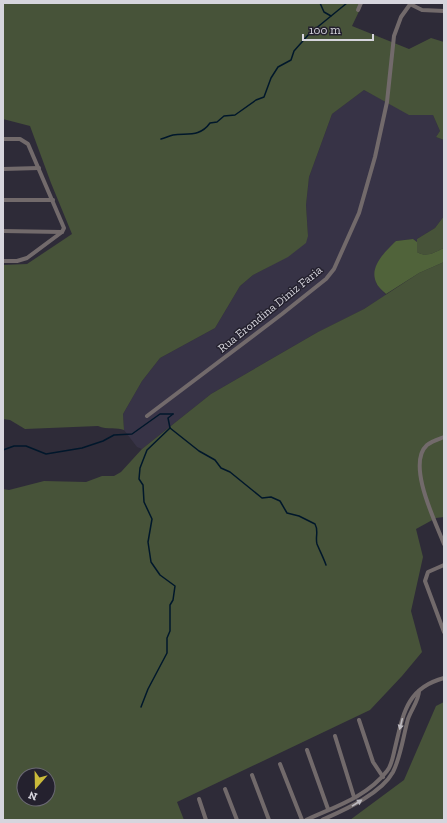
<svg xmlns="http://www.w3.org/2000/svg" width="447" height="823" font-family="'Zilla Slab',serif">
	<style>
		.built { fill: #373346 }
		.green { fill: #475339; fill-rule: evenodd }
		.forest { fill: #50633a }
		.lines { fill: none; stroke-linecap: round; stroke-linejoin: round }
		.stream { stroke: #00172b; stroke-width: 1.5 }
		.minor { stroke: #726a6b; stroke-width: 4 }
		.oneway { fill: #bdbac0 }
		.labels { text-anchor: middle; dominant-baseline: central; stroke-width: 3; stroke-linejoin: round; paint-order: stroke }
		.street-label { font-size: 12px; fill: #d6d5dd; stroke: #24212e }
	</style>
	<rect width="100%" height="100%" fill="#2e2b38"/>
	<polygon class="built" points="364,90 409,114 433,115 440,131 436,137 444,140 444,216 435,228 417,239 417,242 413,239 396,241 376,283 386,295 364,309 318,332 211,394 142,449 137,447 124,430 123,414 142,381 160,358 215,328 240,286 253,275 270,266 308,235 306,205 309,177 332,114"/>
	<g class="green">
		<path d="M3 3H363L352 26 409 49 431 38 444 42V140L436 137 440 131 433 115H409L364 90 332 114 309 177 306 205 308 236 306 243 288 257 253 275 240 286 215 328 160 358 142 381 123 414 124 430C118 427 107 430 98 426L25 429 10 420 3 419V265L27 264 72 234 51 183 30 126 3 119Z"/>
		<path d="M444 216V248C435 252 427 258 417 252V239L435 228Z"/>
		<path d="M444 262V517L436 518 416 529 423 557 411 611 422 652 402 676 370 710 177 802 184 820H3V489L9 490 44 481 86 482 102 476H114L121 472 142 449 211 394 318 332 364 309 419 273ZM24 775H48V799H24Z"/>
		<polygon points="444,702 444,820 350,820 404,780 436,706"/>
	</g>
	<path class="forest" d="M413 239 417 242V252C427 258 435 252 444 248V262L419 273 386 294C383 291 377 286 376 282 369 266 386 251 396 241Z"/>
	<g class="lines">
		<g class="stream">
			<polyline points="320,3 324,12 331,16"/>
			<path d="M161 139C165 138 169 136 173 135 188 133 200 137 210 123L217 122 224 116 235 115 256 100 264 97 271 78 278 67 291 60 294 51 309 34 347 3"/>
			<path d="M173 414 168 418 170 428 199 451 215 460 221 468 230 472 262 498 271 497 280 501 287 513 299 516 315 524C319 531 315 537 317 544 319 549 324 559 326 565"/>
			<polyline points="3,450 14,446 26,446 46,454 82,448 103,441 114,435 132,434 160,414 173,414"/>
			<polyline points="141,707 148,689 167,653 167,638 170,631 170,605 173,600 175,586 160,575 151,562 148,542 152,519 144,502 143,485 139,479 140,468 147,450 170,428"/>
		</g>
		<g class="minor">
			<polyline points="410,4 422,10 444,11"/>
			<polyline points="358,10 361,3"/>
			<polyline points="3,139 20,139 28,144 64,228 62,232 27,258 17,261 3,261"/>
			<polyline points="3,169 39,168"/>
			<polyline points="3,200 53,200"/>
			<polyline points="3,231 62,232"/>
			<polyline points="147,416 282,314 326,279 334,269 359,213 375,157 387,102 394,36 401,17 411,3"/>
			<path d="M444 437C439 439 432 441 427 445 406 464 436 523 444 544"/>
			<polyline points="444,565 428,572 425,581 444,632"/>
			<polyline points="359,720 373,762 383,777"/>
			<polyline points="335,736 354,797"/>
			<polyline points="307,750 328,809"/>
			<polyline points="280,764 302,820"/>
			<polyline points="252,775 269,820"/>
			<polyline points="225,789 237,820"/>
			<polyline points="199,799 206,820"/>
			<path d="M306 820C334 807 367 797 387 771 392 765 393 756 395 748 403 715 406 688 444 678"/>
			<path d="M322 820C344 810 381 794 393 772 401 756 403 737 408 719 411 710 419 700 419 691"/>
		</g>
	</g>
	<defs><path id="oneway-solid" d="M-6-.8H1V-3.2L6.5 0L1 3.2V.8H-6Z"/></defs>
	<g class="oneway">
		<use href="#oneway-solid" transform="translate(401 724) rotate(104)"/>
		<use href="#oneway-solid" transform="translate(357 803) rotate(-32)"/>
	</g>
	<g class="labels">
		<g class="street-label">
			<text transform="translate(270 309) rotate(-39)">Rua Erondina Diniz Faria</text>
		</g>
	</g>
	<rect width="447" height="823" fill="none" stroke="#d6d5dd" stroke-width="8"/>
	<g transform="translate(36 787) rotate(200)"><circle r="19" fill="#24212e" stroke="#6b6974"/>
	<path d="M0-3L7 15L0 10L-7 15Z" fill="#caba3a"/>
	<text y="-6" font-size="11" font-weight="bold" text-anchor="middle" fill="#d6d5dd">N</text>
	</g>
	<path d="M303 34v6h70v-6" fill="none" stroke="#d6d5dd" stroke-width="2"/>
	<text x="309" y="34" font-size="12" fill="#d6d5dd" stroke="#24212e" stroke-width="3" paint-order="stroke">100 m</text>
</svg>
